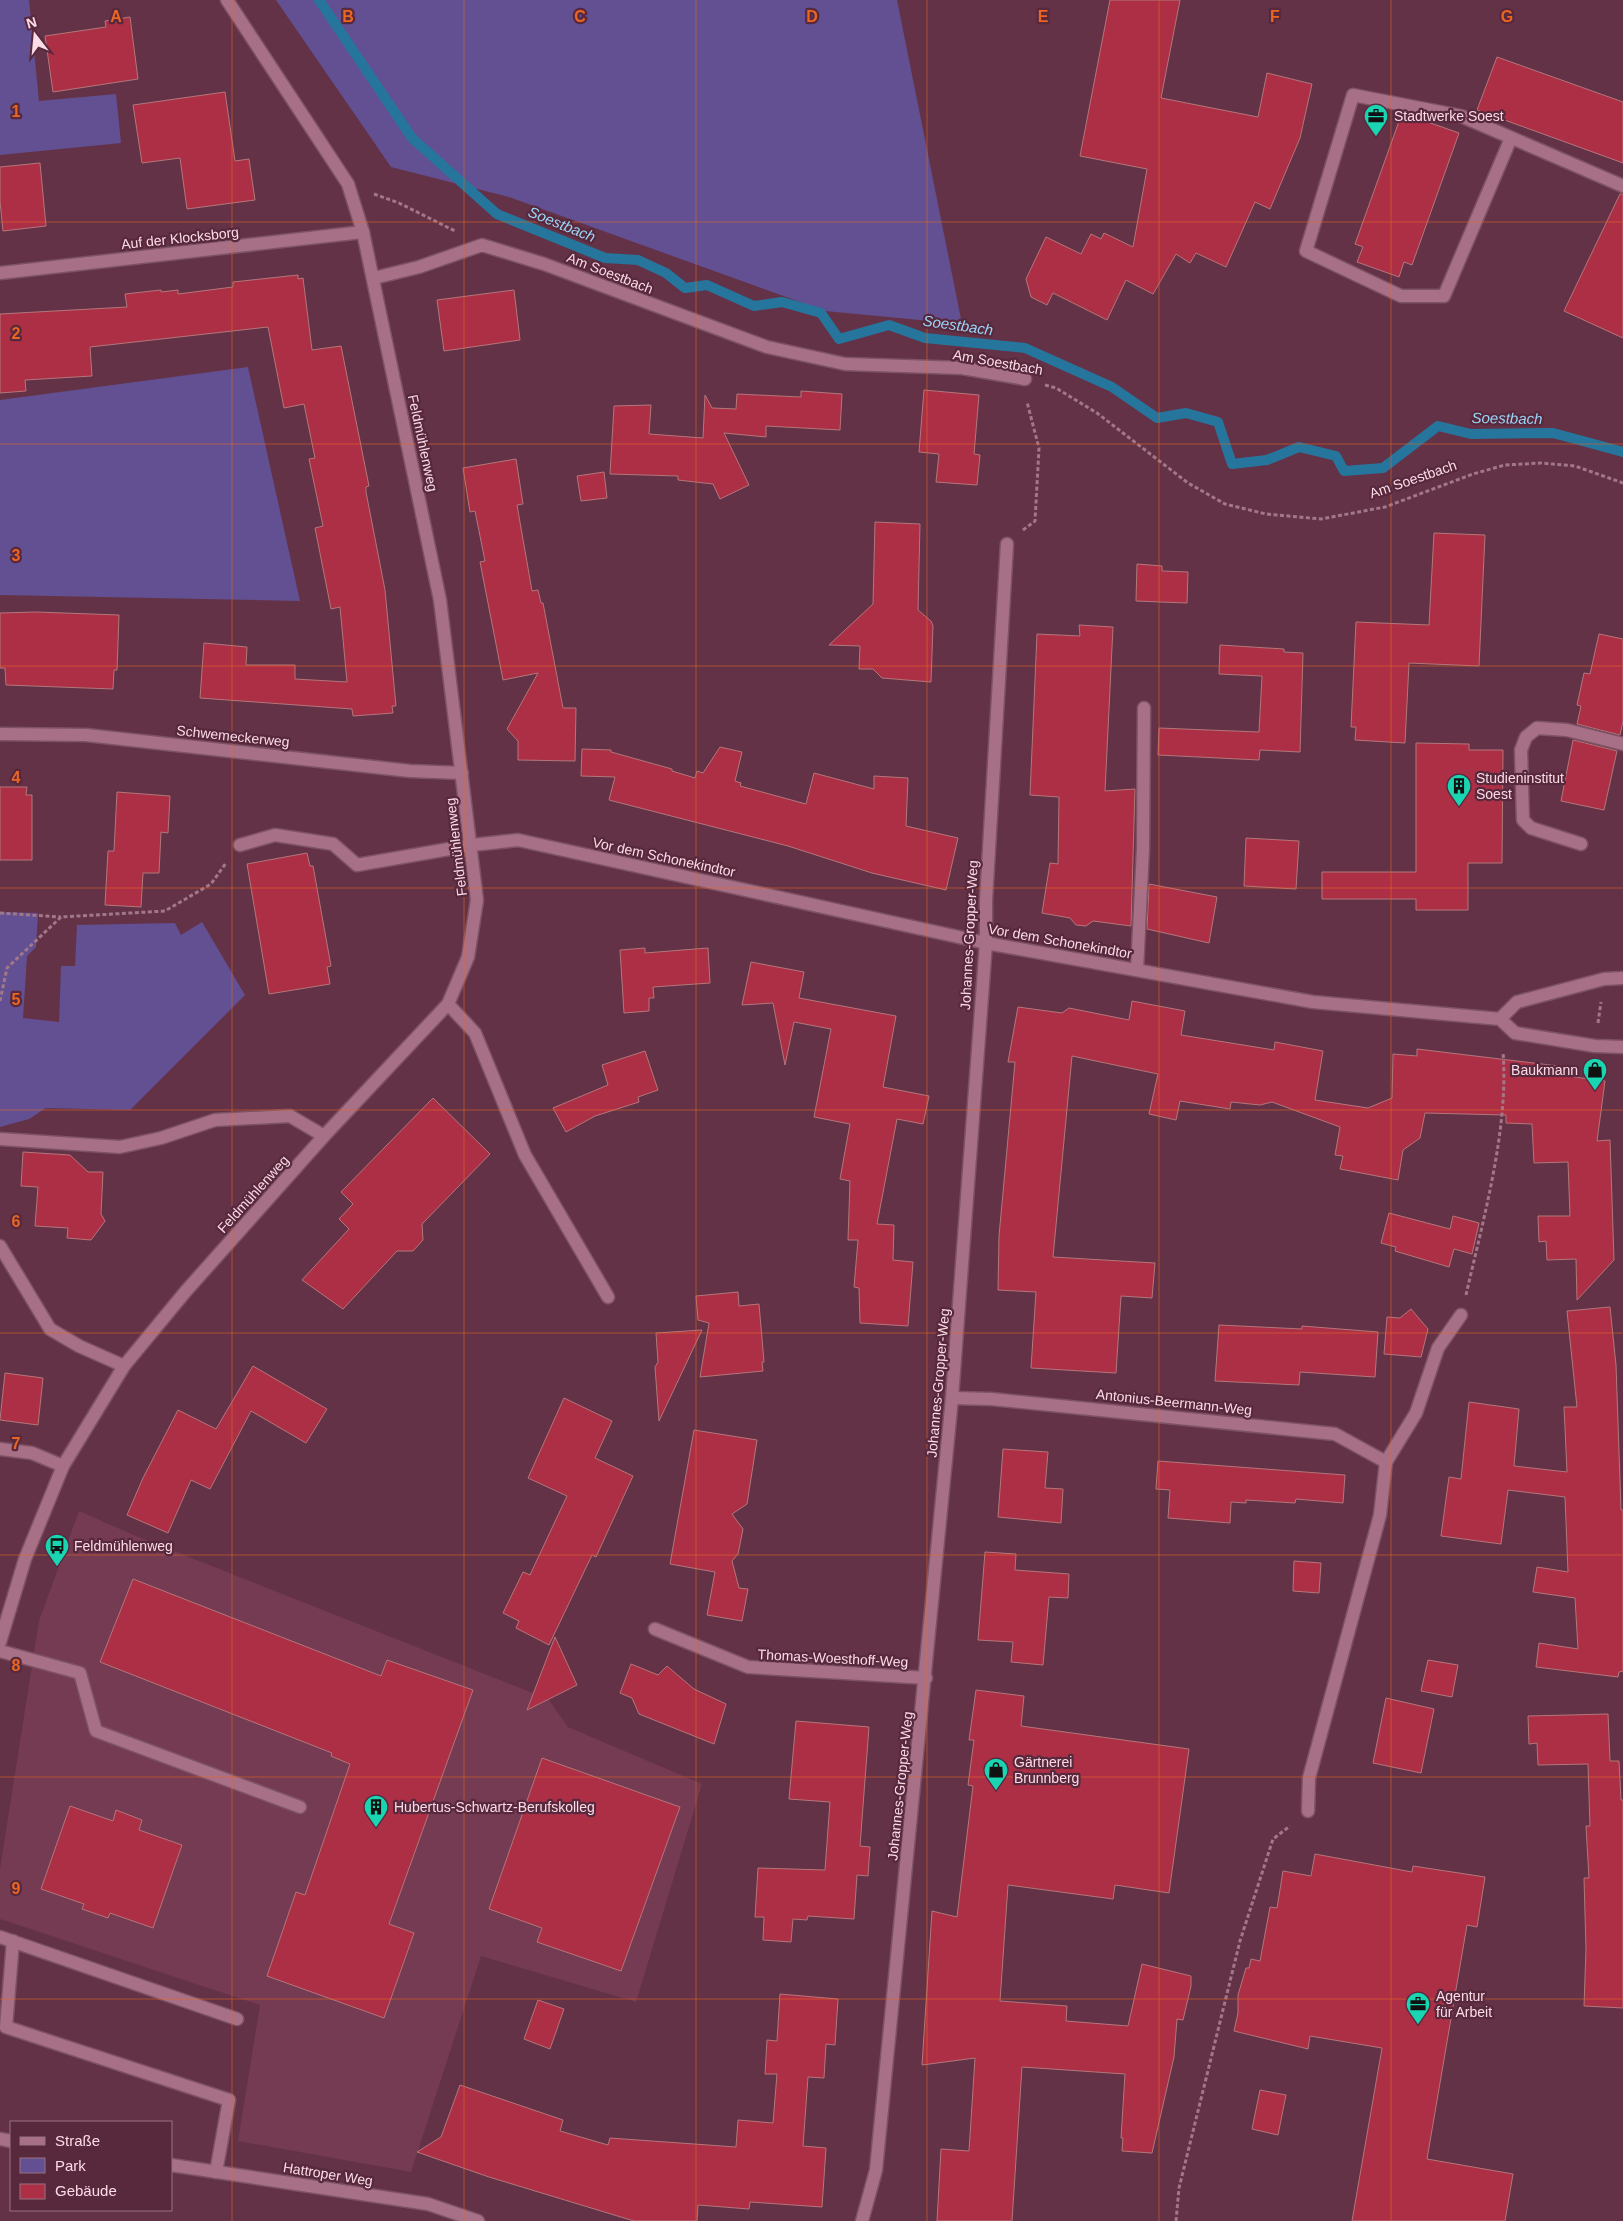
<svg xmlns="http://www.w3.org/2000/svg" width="1623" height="2221" font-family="Helvetica,sans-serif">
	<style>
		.built { fill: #743b53 }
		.green { fill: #625092 }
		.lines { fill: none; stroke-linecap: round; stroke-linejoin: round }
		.stream { stroke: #26759c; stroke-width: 10 }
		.building { fill: #ad2f46; stroke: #b3767b }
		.service-casing { stroke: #7d5264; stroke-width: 15 }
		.minor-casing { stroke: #7d5264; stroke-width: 15 }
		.tertiary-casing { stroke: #7d5264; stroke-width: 15 }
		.path { stroke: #a27788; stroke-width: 3; stroke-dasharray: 4 2.5; stroke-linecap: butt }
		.service { stroke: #a87086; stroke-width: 12 }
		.minor { stroke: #a87086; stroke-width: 12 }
		.tertiary { stroke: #a87086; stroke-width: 12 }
		.grid { fill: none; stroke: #ea6622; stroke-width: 1; stroke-opacity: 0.55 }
		.labels { text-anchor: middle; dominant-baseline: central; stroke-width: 4.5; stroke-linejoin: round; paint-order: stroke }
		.poi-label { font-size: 14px; fill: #fbdbe6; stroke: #58283c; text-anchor: start }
		.street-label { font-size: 14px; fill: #fbdbe6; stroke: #58283c }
		.water-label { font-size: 15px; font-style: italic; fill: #9ad4f6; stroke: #58283c }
		.grid-label { font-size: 16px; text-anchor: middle; font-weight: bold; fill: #ea6622; stroke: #58283c; stroke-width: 4.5; stroke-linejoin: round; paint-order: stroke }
	</style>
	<rect width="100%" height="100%" fill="#643247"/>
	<polygon class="built" points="79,1511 136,1536 548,1699 568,1727 702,1784 636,2002 481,1956 411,2172 238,2141 260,2005 0,1919 0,1869 39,1621"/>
	<g class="green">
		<polygon points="0,0 29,0 39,101 116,94 121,143 0,155"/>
		<polygon points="276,0 897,0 962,324 825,311 509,197 391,167"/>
		<polygon points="248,367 300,601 0,595 0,400"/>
		<polygon points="0,912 38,913 36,947 27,956 23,1018 59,1022 61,966 75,966 77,925 175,923 181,935 202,922 245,995 130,1110 46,1108 29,1119 0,1127"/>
	</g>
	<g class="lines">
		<polyline class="stream" points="319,0 412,138 497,214 605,258 638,260 666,273 685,288 707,285 754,306 782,302 821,313 839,339 889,325 925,338 1025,348 1112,387 1157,418 1186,413 1218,422 1232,464 1267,460 1299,447 1336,456 1344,471 1383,468 1438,426 1471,434 1553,433 1623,452"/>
	</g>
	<g class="building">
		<polygon points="1110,0 1180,0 1161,98 1258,117 1267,73 1312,84 1300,138 1270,209 1255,202 1226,267 1196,253 1190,263 1176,254 1153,294 1126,280 1107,320 1053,293 1047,305 1031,297 1026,279 1046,237 1081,254 1091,234 1101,239 1104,233 1133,247 1147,169 1080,156"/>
		<polygon points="130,17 138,79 53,92 45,36 106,27 105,21"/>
		<polygon points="1497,57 1623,102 1623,163 1477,110"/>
		<polygon points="225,92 235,161 249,159 255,200 187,209 180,158 142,163 133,105"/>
		<polygon points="1402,113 1459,133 1412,265 1404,262 1399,277 1357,262 1363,247 1355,244"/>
		<polygon points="40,163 46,226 3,231 0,201 0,167"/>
		<polygon points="1620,194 1623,194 1623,338 1564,311"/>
		<polygon points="298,275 298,279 303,278 312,350 341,346 369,486 366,487 366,492 385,590 396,706 392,706 393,713 353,716 352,709 200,698 204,643 247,647 246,665 295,665 295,679 347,682 340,607 331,609 315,528 323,526 309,459 315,458 304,404 284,408 268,327 90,347 92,376 25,380 26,391 0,393 0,314 127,307 125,294 161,290 161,292 178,290 178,294 233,287 233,282"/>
		<polygon points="514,290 520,340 444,351 437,300"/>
		<polygon points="924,390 979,395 974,454 980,455 977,485 936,482 939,454 919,452"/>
		<polygon points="801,391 842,394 840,430 766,426 766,437 724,433 749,485 720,499 713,484 678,480 678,476 610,474 614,406 651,405 649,434 703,438 705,395 712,408 736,409 737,394 801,397"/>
		<polygon points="516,459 523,504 517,505 532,591 538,590 541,603 543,603 563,708 576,708 575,761 518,760 518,741 507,729 538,673 503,680 480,562 485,561 475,511 470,512 463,468"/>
		<polygon points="604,472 607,498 581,501 577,476"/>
		<polygon points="875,522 920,524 918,610 931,621 933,626 931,682 882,678 873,669 859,669 860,646 829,645 873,604"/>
		<polygon points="1434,533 1485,535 1479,666 1409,663 1405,743 1355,740 1356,727 1351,727 1356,622 1429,625"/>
		<polygon points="1137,564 1162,566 1162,571 1188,572 1187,603 1136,601"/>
		<polygon points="36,612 119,615 117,670 114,670 113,689 6,685 5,668 0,668 0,613"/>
		<polygon points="1079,625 1113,627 1105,791 1135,789 1131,926 1093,921 1086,926 1076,925 1070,918 1042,913 1050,863 1058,864 1059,797 1030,795 1037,634 1080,636"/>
		<polygon points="1599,634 1623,639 1623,721 1620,735 1577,724 1581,706 1577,705 1584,673 1590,674"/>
		<polygon points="1220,645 1284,649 1284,652 1303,653 1300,752 1260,750 1259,760 1158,755 1159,728 1259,732 1262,676 1219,674"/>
		<polygon points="1573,740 1617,751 1604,810 1561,801"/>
		<polygon points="1416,743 1469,744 1469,750 1503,750 1502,863 1468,863 1468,910 1416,910 1416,899 1322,899 1322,872 1416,872"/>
		<polygon points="720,747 742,752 735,781 741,783 740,786 806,804 814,773 874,789 874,776 908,778 906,826 958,838 946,890 872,873 788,846 609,800 615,777 581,776 582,749 611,750 611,752 672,769 672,771 695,778 697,771 703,773"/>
		<polygon points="0,787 27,787 26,795 32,795 32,860 0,860"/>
		<polygon points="117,792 170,796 168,833 161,832 159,873 143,873 141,907 105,905 108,851 114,851"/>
		<polygon points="1246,838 1299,841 1296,889 1244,886"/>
		<polygon points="307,853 310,866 313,866 331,966 327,967 330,984 269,994 247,864"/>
		<polygon points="1149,884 1217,897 1209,943 1147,929"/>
		<polygon points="645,948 645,953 708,948 710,983 653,987 654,998 649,998 649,1011 624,1013 620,950"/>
		<polygon points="751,962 804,972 799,998 896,1016 883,1087 929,1096 923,1124 897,1119 877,1224 894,1225 893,1260 913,1262 908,1326 860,1323 859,1288 854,1287 858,1240 848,1240 850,1181 840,1179 850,1124 814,1117 831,1029 794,1022 785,1065 773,1003 742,1005"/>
		<polygon points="1132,1001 1185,1011 1181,1035 1274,1050 1275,1042 1323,1051 1315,1100 1368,1108 1392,1098 1393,1054 1417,1056 1417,1049 1575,1068 1574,1077 1605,1081 1597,1141 1610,1140 1614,1260 1577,1300 1576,1259 1547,1260 1546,1241 1539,1242 1538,1216 1570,1216 1568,1162 1534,1163 1532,1124 1506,1123 1506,1115 1425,1113 1420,1138 1403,1150 1398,1180 1340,1169 1343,1156 1335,1155 1340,1127 1272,1102 1260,1105 1231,1102 1230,1109 1180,1101 1176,1120 1149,1114 1158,1074 1072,1056 1053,1257 1155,1263 1152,1298 1121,1296 1116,1373 1031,1368 1036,1292 998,1290 999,1236 1015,1062 1008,1062 1018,1007 1062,1013 1069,1008 1129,1020"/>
		<polygon points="645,1051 658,1090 638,1097 639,1102 595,1116 566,1132 553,1108 608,1085 602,1065"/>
		<polygon points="433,1098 490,1154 422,1224 423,1240 413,1251 397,1251 343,1309 302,1280 349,1229 339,1219 353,1204 341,1192"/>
		<polygon points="23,1152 70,1155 88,1172 103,1172 101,1214 105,1221 91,1240 67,1238 68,1228 35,1226 38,1187 21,1186"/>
		<polygon points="1389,1213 1450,1229 1453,1216 1479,1223 1472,1254 1454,1249 1449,1267 1395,1251 1396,1247 1381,1243"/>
		<polygon points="738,1292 739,1306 759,1304 764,1362 762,1362 763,1371 700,1377 709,1323 698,1320 696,1296"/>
		<polygon points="1610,1307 1616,1365 1621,1510 1623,1510 1623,1671 1619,1672 1618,1677 1536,1667 1539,1643 1578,1649 1575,1598 1533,1592 1537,1567 1568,1572 1565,1497 1508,1490 1501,1544 1441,1536 1449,1477 1461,1479 1469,1402 1519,1409 1514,1466 1567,1472 1564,1407 1577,1407 1567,1311"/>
		<polygon points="1411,1309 1428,1329 1421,1357 1384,1354 1387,1317 1400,1318"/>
		<polygon points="1219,1325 1302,1329 1302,1326 1378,1332 1375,1377 1300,1372 1299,1385 1215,1381"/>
		<polygon points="702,1330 659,1421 655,1367 658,1362 656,1333"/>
		<polygon points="253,1366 327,1409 306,1443 251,1411 210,1489 191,1480 168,1533 127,1515 143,1478 178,1410 216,1429"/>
		<polygon points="5,1373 43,1378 38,1425 0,1420"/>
		<polygon points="564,1398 612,1421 595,1458 633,1476 596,1557 592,1555 549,1645 516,1628 519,1621 503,1613 523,1572 530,1575 567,1496 528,1478"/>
		<polygon points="694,1430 757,1440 747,1504 732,1514 743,1529 738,1554 732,1561 739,1588 748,1589 742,1621 707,1615 715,1572 670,1564"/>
		<polygon points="1003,1449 1048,1452 1045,1488 1063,1489 1061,1523 998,1517"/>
		<polygon points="1158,1461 1345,1475 1343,1503 1296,1499 1295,1503 1246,1500 1246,1503 1231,1502 1230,1523 1168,1518 1170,1490 1156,1489"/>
		<polygon points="985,1552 1016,1554 1015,1570 1069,1574 1068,1598 1049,1597 1043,1665 1011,1662 1013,1642 978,1640"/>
		<polygon points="1294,1561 1321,1563 1319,1593 1293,1591"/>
		<polygon points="133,1579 381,1676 387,1660 473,1690 389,1924 414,1933 384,2018 267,1976 296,1892 305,1895 350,1764 331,1756 332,1753 100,1662"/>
		<polygon points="555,1637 577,1685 527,1710"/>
		<polygon points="1428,1660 1458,1665 1452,1697 1421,1691"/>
		<polygon points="631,1664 658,1675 667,1666 694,1689 726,1704 714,1744 639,1714 632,1698 620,1693"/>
		<polygon points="976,1690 1024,1696 1021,1726 1189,1749 1169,1893 1115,1885 1113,1899 1008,1885 1000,2001 1067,2006 1066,2021 1128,2026 1142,1964 1191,1976 1191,1986 1183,2020 1177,2019 1174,2057 1152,2153 1122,2151 1123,2138 1121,2138 1125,2074 1022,2067 1012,2221 937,2221 941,2149 969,2151 975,2058 922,2065 932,1911 957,1917 973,1786 968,1785 974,1740 969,1740"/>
		<polygon points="1386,1698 1434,1709 1421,1773 1373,1763"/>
		<polygon points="1608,1714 1610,1761 1619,1761 1621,1800 1623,1800 1623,2008 1584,2006 1586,1949 1584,1878 1589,1878 1586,1826 1590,1826 1588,1764 1538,1765 1537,1743 1529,1744 1528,1716"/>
		<polygon points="796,1721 869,1727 860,1846 870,1847 868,1876 857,1875 854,1919 808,1916 807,1920 793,1919 791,1942 763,1940 764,1917 755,1917 758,1868 825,1870 830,1802 789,1799"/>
		<polygon points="542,1758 680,1807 621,1971 537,1942 542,1928 489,1909"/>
		<polygon points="70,1806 113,1821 116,1810 142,1820 139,1830 182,1845 153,1928 110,1913 108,1918 82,1909 84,1904 41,1889"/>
		<polygon points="1315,1854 1412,1872 1413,1866 1485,1877 1477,1927 1467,1925 1427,2159 1513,2174 1505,2221 1352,2221 1382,2048 1310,2036 1308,2049 1234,2031 1238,2013 1238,1995 1246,1968 1249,1968 1251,1959 1260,1961 1270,1907 1277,1908 1283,1871 1311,1876"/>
		<polygon points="780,1994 838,1999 835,2045 826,2044 824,2078 808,2077 803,2146 826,2148 822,2207 750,2202 749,2209 698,2205 697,2221 634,2221 489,2177 417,2152 441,2137 460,2085 563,2120 560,2131 608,2145 610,2138 736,2147 738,2120 773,2123 777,2074 765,2074 767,2040 777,2041"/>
		<polygon points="538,2000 564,2009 550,2049 524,2039"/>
		<polygon points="1260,2090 1286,2095 1278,2135 1252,2129"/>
	</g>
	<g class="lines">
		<defs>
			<g id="service">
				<polyline points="1511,138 1444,296 1401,296 1306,251 1353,95 1461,116 1623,186"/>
				<polyline points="374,278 419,267 482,245 544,264 767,347 845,364 962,368 1025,379"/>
				<polyline points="1581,844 1531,828 1523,820 1521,750 1526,737 1537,728 1567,730 1623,744"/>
				<polyline points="240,845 275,835 333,844 357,865 472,845"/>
				<polyline points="1137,970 1143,848 1144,708"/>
				<polyline points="448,1004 475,1033 525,1155 608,1297"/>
				<polyline points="0,1139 120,1147 161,1138 215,1120 290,1116 324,1136"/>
				<polyline points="0,1246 50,1329 79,1346 124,1366"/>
				<polyline points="0,1651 80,1673 96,1731 300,1807"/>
				<polyline points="0,1937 237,2019"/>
				<polyline points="13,1941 6,2027 229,2100 216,2172"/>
			</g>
			<g id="minor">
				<polyline points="0,273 363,232"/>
				<polyline points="0,734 86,735 410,771 462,773"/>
				<polyline points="472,845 518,840 986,943 1313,1002 1500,1019 1515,1033 1595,1046 1623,1047"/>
				<polyline points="1500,1019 1517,1002 1604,979 1623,978"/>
				<polyline points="952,1398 991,1399 1335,1434 1386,1462 1380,1515 1309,1778 1308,1811"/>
				<polyline points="0,1449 32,1453 63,1466"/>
				<polyline points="1386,1462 1416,1413 1438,1348 1461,1315"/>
				<polyline points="655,1629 748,1667 926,1678"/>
				<polyline points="0,1642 25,1559 63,1466 124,1366 186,1291 324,1136 448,1004 468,957 477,900 440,600 363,232 348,184 227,0"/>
				<polyline points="862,2221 876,2170 952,1398 986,943 986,900 1007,544"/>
			</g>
			<g id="tertiary">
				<polyline points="0,2139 11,2141"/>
				<polyline points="171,2165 428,2204 478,2221"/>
			</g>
		</defs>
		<use href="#service" class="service-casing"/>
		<use href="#minor" class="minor-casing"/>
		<use href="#tertiary" class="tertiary-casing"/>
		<g class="path">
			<polyline points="374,194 399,203 455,231"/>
			<polyline points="1045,385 1056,388 1097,413 1188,483 1225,504 1266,514 1321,519 1385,507 1473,474 1505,465 1541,463 1575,466 1623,483"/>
			<polyline points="1023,530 1035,521 1039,448 1027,402"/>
			<polyline points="0,913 61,917"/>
			<polyline points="0,1001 7,968 61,917 165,911 211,884 226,863"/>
			<polyline points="1598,1023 1601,1002"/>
			<path d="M1466 1295C1483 1220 1509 1129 1503 1052"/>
			<polyline points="1176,2221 1179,2188 1240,1941 1273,1839 1290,1826"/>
		</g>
		<use href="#service" class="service"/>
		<use href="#minor" class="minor"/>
		<use href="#tertiary" class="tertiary"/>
	</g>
	<path class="grid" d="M232 0V2221M464 0V2221M696 0V2221M927 0V2221M1159 0V2221M1391 0V2221M0 222H1623M0 444H1623M0 666H1623M0 888H1623M0 1110H1623M0 1333H1623M0 1555H1623M0 1777H1623M0 1999H1623"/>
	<defs>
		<symbol id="office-pin" viewBox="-11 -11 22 30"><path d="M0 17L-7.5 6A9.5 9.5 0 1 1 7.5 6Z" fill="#19d5b2" stroke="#58283c"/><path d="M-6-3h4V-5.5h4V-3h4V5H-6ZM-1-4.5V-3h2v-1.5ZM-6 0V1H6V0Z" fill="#111"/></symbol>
		<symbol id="building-pin" viewBox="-11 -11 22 30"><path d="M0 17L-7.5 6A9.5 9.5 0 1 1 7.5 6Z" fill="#19d5b2" stroke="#58283c"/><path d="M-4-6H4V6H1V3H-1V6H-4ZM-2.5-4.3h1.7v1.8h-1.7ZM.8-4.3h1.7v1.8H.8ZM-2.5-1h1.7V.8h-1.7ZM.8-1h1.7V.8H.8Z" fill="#111"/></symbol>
		<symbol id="shop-pin" viewBox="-11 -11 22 30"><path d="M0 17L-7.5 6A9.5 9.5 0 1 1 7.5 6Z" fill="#19d5b2" stroke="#58283c"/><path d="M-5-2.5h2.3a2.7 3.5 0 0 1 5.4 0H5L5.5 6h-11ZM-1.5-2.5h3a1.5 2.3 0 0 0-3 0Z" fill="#111"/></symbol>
		<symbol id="bus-pin" viewBox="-11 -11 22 30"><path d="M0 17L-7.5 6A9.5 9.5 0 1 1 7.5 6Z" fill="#19d5b2" stroke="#58283c"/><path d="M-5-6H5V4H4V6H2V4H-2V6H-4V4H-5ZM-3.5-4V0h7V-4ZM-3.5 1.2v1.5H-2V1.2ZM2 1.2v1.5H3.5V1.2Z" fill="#111"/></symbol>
	</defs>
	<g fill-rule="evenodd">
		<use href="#office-pin" x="1362" y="102" width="28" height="38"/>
		<use href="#building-pin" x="1445" y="772" width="28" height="38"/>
		<use href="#shop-pin" x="1581" y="1056" width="28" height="38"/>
		<use href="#bus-pin" x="43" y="1532" width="28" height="38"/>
		<use href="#shop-pin" x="982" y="1756" width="28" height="38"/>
		<use href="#building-pin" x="362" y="1793" width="28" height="38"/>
		<use href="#office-pin" x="1404" y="1990" width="28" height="38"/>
	</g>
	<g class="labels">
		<g class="poi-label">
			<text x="1394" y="116">Stadtwerke Soest</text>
			<text x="1476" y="778">Studieninstitut<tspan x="1476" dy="16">Soest</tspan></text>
			<text x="1578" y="1070" text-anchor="end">Baukmann</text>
			<text x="74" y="1546">Feldmühlenweg</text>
			<text x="1014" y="1762">Gärtnerei<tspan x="1014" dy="16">Brunnberg</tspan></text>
			<text x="394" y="1807">Hubertus-Schwartz-Berufskolleg</text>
			<text x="1436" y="1996">Agentur<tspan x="1436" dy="16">für Arbeit</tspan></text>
		</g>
		<g class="street-label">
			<text transform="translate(180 238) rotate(-6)">Auf der Klocksborg</text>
			<text transform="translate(610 273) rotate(21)">Am Soestbach</text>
			<text transform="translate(998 362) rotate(10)">Am Soestbach</text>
			<text transform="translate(423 443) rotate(78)">Feldmühlenweg</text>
			<text transform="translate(1413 479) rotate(-19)">Am Soestbach</text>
			<text transform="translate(233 736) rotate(6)">Schwemeckerweg</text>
			<text transform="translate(456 847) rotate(-97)">Feldmühlenweg</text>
			<text transform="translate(664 857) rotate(12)">Vor dem Schonekindtor</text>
			<text transform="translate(969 935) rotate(-87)">Johannes-Gropper-Weg</text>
			<text transform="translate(1060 941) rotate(10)">Vor dem Schonekindtor</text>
			<text transform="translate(253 1194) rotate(-48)">Feldmühlenweg</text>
			<text transform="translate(938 1383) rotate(-85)">Johannes-Gropper-Weg</text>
			<text transform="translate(1174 1402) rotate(6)">Antonius-Beermann-Weg</text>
			<text transform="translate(833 1658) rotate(3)">Thomas-Woesthoff-Weg</text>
			<text transform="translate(900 1786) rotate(-84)">Johannes-Gropper-Weg</text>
			<text transform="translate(328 2174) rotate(9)">Hattroper Weg</text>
		</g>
		<g class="water-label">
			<text transform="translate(562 224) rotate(22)">Soestbach</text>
			<text transform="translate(958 325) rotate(8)">Soestbach</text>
			<text transform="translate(1507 418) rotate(1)">Soestbach</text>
		</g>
	</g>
	<g class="grid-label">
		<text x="116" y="22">A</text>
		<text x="348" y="22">B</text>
		<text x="580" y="22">C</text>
		<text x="812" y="22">D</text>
		<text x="1043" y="22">E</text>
		<text x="1275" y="22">F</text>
		<text x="1507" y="22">G</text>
		<text x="16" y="117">1</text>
		<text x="16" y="339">2</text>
		<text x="16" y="561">3</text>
		<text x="16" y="783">4</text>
		<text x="16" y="1005">5</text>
		<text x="16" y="1227">6</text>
		<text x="16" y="1449">7</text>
		<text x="16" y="1671">8</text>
		<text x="16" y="1894">9</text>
	</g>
	<rect x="10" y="2121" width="162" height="90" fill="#58283c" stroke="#997080"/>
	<rect x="20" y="2137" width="25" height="8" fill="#a87086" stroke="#997080"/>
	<text x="55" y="2146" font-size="15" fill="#fbdbe6">Straße</text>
	<rect x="20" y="2158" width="25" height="15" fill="#625092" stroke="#997080"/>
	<text x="55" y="2171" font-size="15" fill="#fbdbe6">Park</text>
	<rect x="20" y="2184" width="25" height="15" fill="#ad2f46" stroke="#997080"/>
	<text x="55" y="2196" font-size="15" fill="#fbdbe6">Gebäude</text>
	<g transform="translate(35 35) rotate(344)" stroke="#58283c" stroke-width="4" paint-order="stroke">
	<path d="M0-4L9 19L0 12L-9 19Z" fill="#fbdbe6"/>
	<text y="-8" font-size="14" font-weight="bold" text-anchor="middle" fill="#fbdbe6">N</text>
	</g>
</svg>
